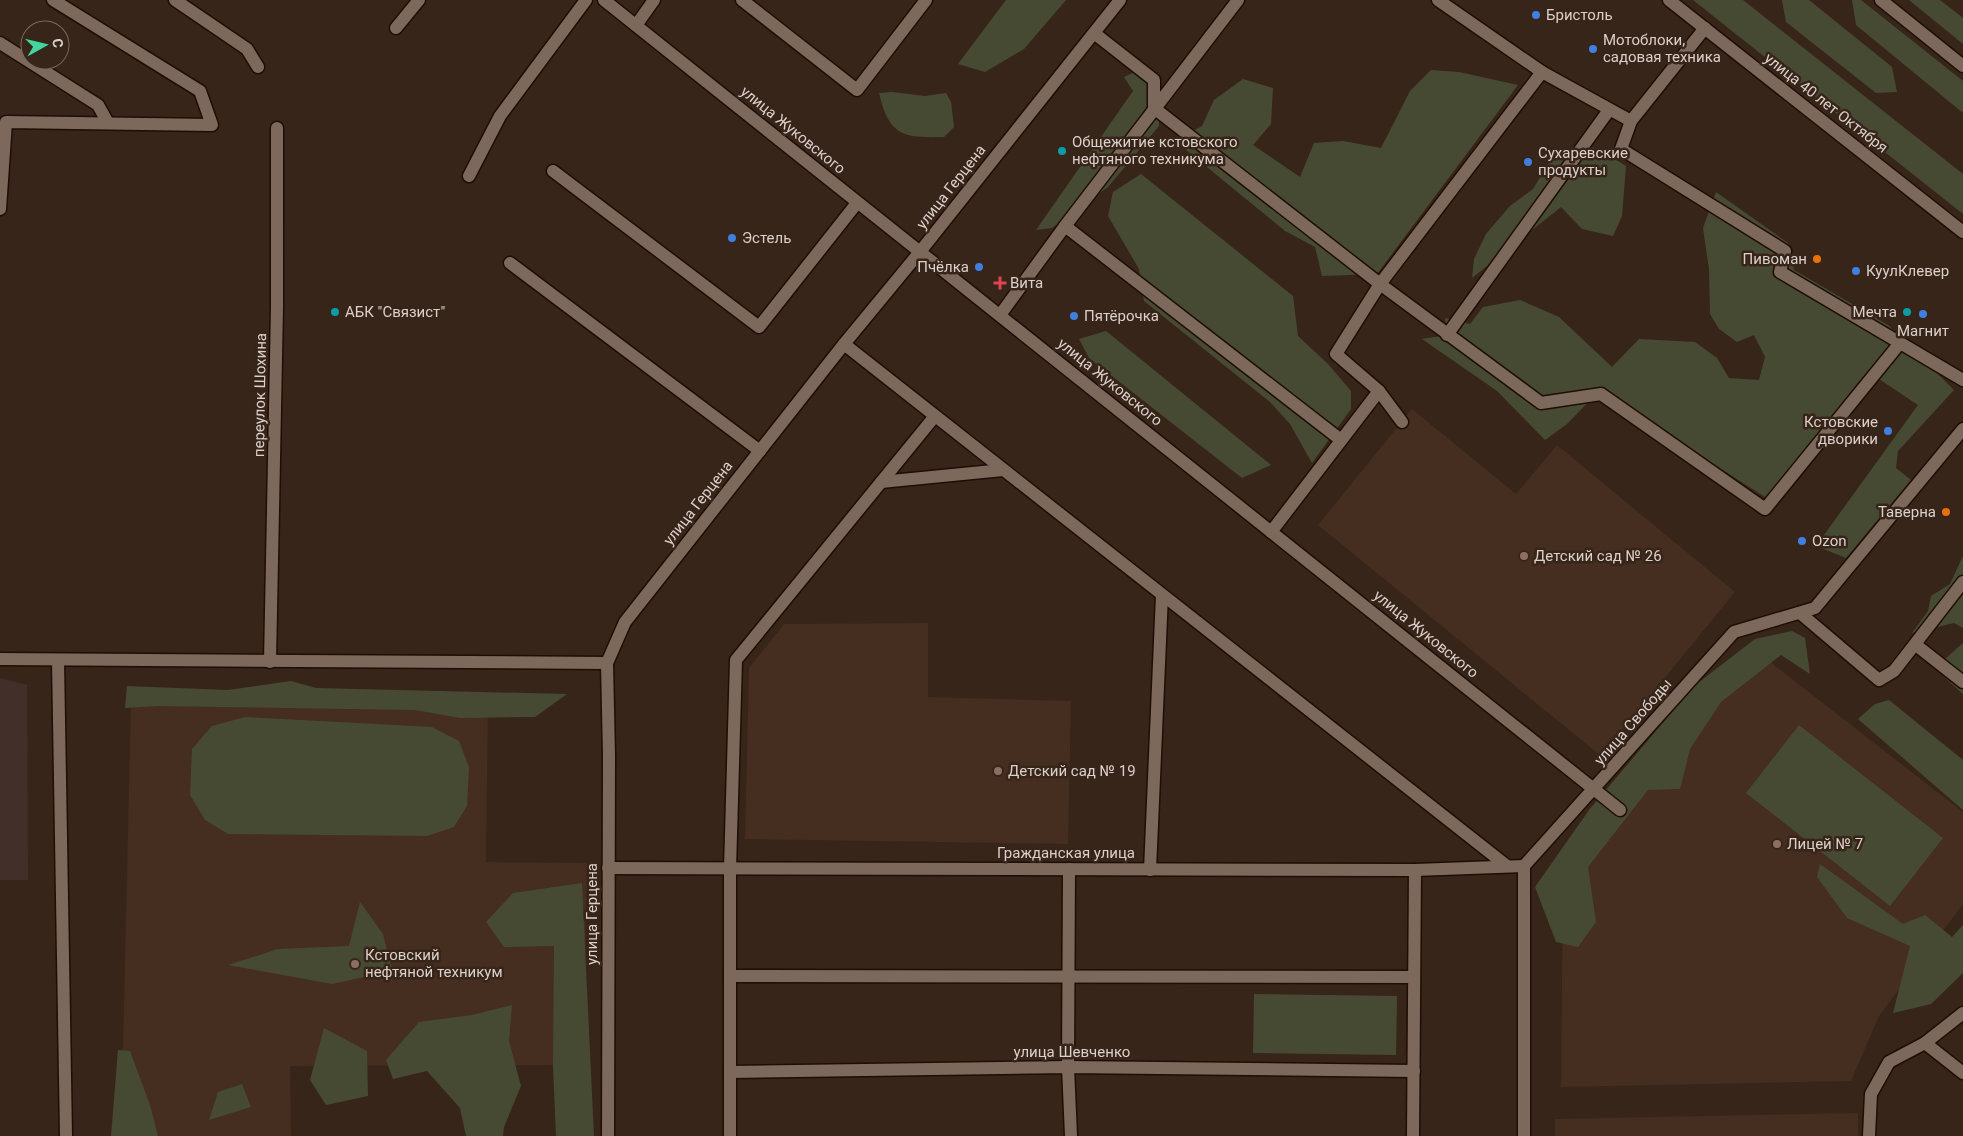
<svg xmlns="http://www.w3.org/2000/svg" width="1963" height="1136" font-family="Roboto,sans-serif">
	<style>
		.built { fill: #452d1f }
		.industrial { fill: #422f29 }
		.green { fill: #474a33 }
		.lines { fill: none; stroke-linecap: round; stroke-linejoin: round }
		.minor-casing { stroke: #1e0e05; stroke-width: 15 }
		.minor { stroke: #7d685c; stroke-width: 12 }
		.shop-dot { fill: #3f7fe0; stroke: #37251a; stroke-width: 2 }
		.culture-dot { fill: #0f9aa8; stroke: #37251a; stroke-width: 2 }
		.food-dot { fill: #e8710a; stroke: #37251a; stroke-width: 2 }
		.health-dot { fill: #e0444e; stroke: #37251a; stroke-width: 2 }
		.education-dot { fill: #8d6e63; stroke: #37251a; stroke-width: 2 }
		.labels { text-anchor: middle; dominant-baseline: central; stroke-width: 5; stroke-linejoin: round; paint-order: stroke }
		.poi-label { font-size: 15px; fill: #dcd0ca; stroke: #37251a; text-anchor: start }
		.street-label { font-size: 15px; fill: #dcd0ca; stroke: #37251a }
	</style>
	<rect width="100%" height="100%" fill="#37251a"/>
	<g class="built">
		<polygon points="1412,409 1516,494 1557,445 1735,592 1601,756 1318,525"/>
		<polygon points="928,623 928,697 1071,701 1068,844 745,839 749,668 784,624"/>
		<polygon points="1756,651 1963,812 1963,904 1879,1016 1851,1081 1561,1087 1563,876"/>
		<polygon points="131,700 488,704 486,862 587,863 583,1065 290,1066 291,1136 121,1136"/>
		<polygon points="1858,1113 1858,1136 1555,1136 1555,1119"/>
	</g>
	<polygon class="industrial" points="0,678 27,685 28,880 0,880"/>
	<g class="green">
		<polygon points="1006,0 1066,0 1024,49 985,72 958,64"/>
		<polygon points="1693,0 1743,0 1963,174 1963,214"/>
		<polygon points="1782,0 1809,0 1892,67 1897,92 1876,93 1786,22"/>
		<polygon points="1852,0 1861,0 1963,81 1963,113 1856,25"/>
		<polygon points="1909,0 1940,0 1963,18 1963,44"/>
		<polygon points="1148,66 1158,81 1159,126 1108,187 1052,228 1036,230 1133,91 1124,77"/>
		<polygon points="1431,70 1459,72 1518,85 1377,274 1322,276 1315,247 1285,231 1175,141 1202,126 1214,100 1243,79 1273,88 1271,124 1253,145 1300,177 1314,143 1343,141 1381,148 1410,91"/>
		<path d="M892 92 925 96 946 93 951 102 954 127 944 137C903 138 889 136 879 93Z"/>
		<polygon points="1581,143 1602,151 1626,166 1622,216 1613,236 1582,229 1561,207 1472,278 1474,259 1486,234 1510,206 1533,189 1548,164"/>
		<polygon points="1141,174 1293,296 1298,336 1328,364 1351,391 1351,409 1312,463 1290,424 1270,402 1144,301 1139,269 1108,216 1113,192"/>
		<polygon points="1716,192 1788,243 1794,270 1888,325 1954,390 1898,451 1896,468 1911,480 1846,558 1816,546 1918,405 1879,379 1860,380 1768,499 1599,391 1567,424 1545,440 1497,391 1422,339 1447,335 1445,318 1470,324 1483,307 1520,300 1559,317 1612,367 1639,339 1695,342 1717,358 1729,378 1759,380 1765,357 1754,335 1737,342 1719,329 1710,314 1709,269 1703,228"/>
		<polygon points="1106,331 1271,465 1242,478 1089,358 1079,339"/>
		<polygon points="1963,556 1963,628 1954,623 1912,633 1928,611 1931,596 1950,584"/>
		<polygon points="1792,631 1805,638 1810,674 1781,655 1721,702 1690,749 1680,789 1648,790 1588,867 1596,922 1578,947 1556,942 1535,887 1589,810 1694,686 1755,639"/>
		<polygon points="1963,643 1963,694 1932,666 1945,659"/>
		<polygon points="291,681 316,688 567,694 535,717 460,718 415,710 158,706 125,708 127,686 228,690"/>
		<polygon points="1889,700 1963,760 1963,810 1858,719 1875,704"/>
		<polygon points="245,717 432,727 459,741 469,767 467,806 454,827 427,836 228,834 205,820 190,795 192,749 212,726"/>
		<polygon points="1799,725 1943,838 1890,906 1746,793"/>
		<polygon points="1820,864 1903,924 1925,915 1952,937 1963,925 1963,973 1931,1004 1893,1013 1910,946 1847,918 1817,877"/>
		<polygon points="582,883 594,1136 556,1136 553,1067 554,946 504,947 486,922 513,893"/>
		<polygon points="360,902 383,934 392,971 332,984 228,965 278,949 349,946"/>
		<polygon points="1254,994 1397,996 1396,1055 1253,1053"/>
		<polygon points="512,1005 509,1041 521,1086 504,1127 503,1136 466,1136 460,1108 427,1071 393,1079 386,1060 419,1022 472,1015"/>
		<polygon points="324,1028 367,1051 368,1096 326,1105 310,1080"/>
		<polygon points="118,1050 130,1051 150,1105 158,1136 111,1136"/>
		<polygon points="242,1084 251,1107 209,1120 218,1092"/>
	</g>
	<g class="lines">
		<defs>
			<g id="minor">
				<polyline points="175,0 247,49 258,67"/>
				<polyline points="604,0 1620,810"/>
				<polyline points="742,0 857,90 926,0"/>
				<polyline points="1438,0 1542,72 1631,121 1621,149 1785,251 1780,272 1963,380"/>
				<polyline points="1669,0 1963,232"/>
				<polyline points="1881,0 1963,66"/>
				<polyline points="637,24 654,0"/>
				<polyline points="396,28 419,0"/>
				<polyline points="1094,33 1154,80 1154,108 1380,284 1541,403 1601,394 1765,509 1900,343"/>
				<polyline points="0,43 98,105 108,123"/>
				<polyline points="1631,121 1705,28"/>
				<polyline points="553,171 759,327 857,203"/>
				<polyline points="469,176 500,116 586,0"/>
				<polyline points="0,209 6,122 212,125 200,91 53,0"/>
				<polyline points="1065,226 1341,440"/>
				<polyline points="510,263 760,451"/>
				<polyline points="1000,315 1065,226 1238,0"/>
				<polyline points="1447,335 1609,110"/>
				<polyline points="844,344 1507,866"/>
				<polyline points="1402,422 1379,391 1336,354 1380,284 1542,72"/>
				<polyline points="881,482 1003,470"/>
				<polyline points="1271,532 1379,391"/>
				<polyline points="1800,613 1879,680 1894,671 1963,582"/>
				<polyline points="1916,645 1963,682"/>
				<polyline points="0,659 607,663"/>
				<polyline points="58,660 66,1136"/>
				<polyline points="270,662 277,307 277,128"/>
				<polyline points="608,868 1415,870 1524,866"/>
				<polyline points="1069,869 1068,1067 1071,1136"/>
				<polyline points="1150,870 1162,595"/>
				<polyline points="730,976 1414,977"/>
				<polyline points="1925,1043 1963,1013"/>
				<polyline points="730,1072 1068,1067 1414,1071"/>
				<polyline points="608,1136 609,756 607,663 625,622 844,344 919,253 1120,0"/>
				<polyline points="730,1136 730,869 736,660 935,416"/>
				<polyline points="1413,1136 1415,870"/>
				<polyline points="1524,1136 1524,866 1734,632 1815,608 1963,429"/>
				<polyline points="1869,1136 1871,1094 1889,1062 1925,1043 1963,1073"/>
			</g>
		</defs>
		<use href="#minor" class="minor-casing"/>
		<use href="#minor" class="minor"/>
	</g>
	<g class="shop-dot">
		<circle cx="1536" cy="15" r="5"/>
		<circle cx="1593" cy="49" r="5"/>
		<circle cx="1528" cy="162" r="5"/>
		<circle cx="732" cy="238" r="5"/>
		<circle cx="979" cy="267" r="5"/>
		<circle cx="1856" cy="271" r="5"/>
		<circle cx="1923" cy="314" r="5"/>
		<circle cx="1074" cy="316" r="5"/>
		<circle cx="1888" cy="431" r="5"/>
		<circle cx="1802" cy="541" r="5"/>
	</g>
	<g class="culture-dot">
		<circle cx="1062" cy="151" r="5"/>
		<circle cx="335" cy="312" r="5"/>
		<circle cx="1907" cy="312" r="5"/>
	</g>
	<g class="food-dot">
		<circle cx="1817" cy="259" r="5"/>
		<circle cx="1946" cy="512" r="5"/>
	</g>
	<path class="health-dot" d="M997.5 275.5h5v5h5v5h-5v5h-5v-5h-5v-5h5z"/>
	<g class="education-dot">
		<circle cx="1524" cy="556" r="5"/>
		<circle cx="998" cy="771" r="5"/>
		<circle cx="1777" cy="844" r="5"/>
		<circle cx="355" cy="964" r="5"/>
	</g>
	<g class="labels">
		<g class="poi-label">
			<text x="1546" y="15">Бристоль</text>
			<text x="1603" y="40">Мотоблоки,<tspan x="1603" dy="17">садовая техника</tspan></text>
			<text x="1072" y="142">Общежитие кстовского<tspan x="1072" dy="17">нефтяного техникума</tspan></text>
			<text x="1538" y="153">Сухаревские<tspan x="1538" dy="17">продукты</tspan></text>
			<text x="742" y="238">Эстель</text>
			<text x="1807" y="259" text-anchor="end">Пивоман</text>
			<text x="969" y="267" text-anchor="end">Пчёлка</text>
			<text x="1866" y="271">КуулКлевер</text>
			<text x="1010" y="283">Вита</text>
			<text x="345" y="312">АБК "Связист"</text>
			<text x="1897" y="312" text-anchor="end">Мечта</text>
			<text x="1084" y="316">Пятёрочка</text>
			<text x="1923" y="331" text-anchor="middle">Магнит</text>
			<text x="1878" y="422" text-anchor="end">Кстовские<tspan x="1878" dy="17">дворики</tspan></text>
			<text x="1936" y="512" text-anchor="end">Таверна</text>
			<text x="1812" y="541">Ozon</text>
			<text x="1534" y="556">Детский сад № 26</text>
			<text x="1008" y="771">Детский сад № 19</text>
			<text x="1787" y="844">Лицей № 7</text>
			<text x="365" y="955">Кстовский<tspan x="365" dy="17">нефтяной техникум</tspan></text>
		</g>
		<g class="street-label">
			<text transform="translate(1826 103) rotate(38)">улица 40 лет Октября</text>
			<text transform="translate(793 130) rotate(39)">улица Жуковского</text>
			<text transform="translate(951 187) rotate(-52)">улица Герцена</text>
			<text transform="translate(1110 382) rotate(39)">улица Жуковского</text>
			<text transform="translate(260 395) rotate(-89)">переулок Шохина</text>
			<text transform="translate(698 503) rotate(-52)">улица Герцена</text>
			<text transform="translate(1426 634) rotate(39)">улица Жуковского</text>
			<text transform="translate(1633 722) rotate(-49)">улица Свободы</text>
			<text x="1066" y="853">Гражданская улица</text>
			<text transform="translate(592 914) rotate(-90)">улица Герцена</text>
			<text x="1072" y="1052">улица Шевченко</text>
		</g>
	</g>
	<g transform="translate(45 45) rotate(82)"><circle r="24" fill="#37251a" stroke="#796960"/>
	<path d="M0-4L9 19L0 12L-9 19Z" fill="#44d49f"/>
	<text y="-8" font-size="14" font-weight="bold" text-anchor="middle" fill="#dcd0ca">С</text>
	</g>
</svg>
